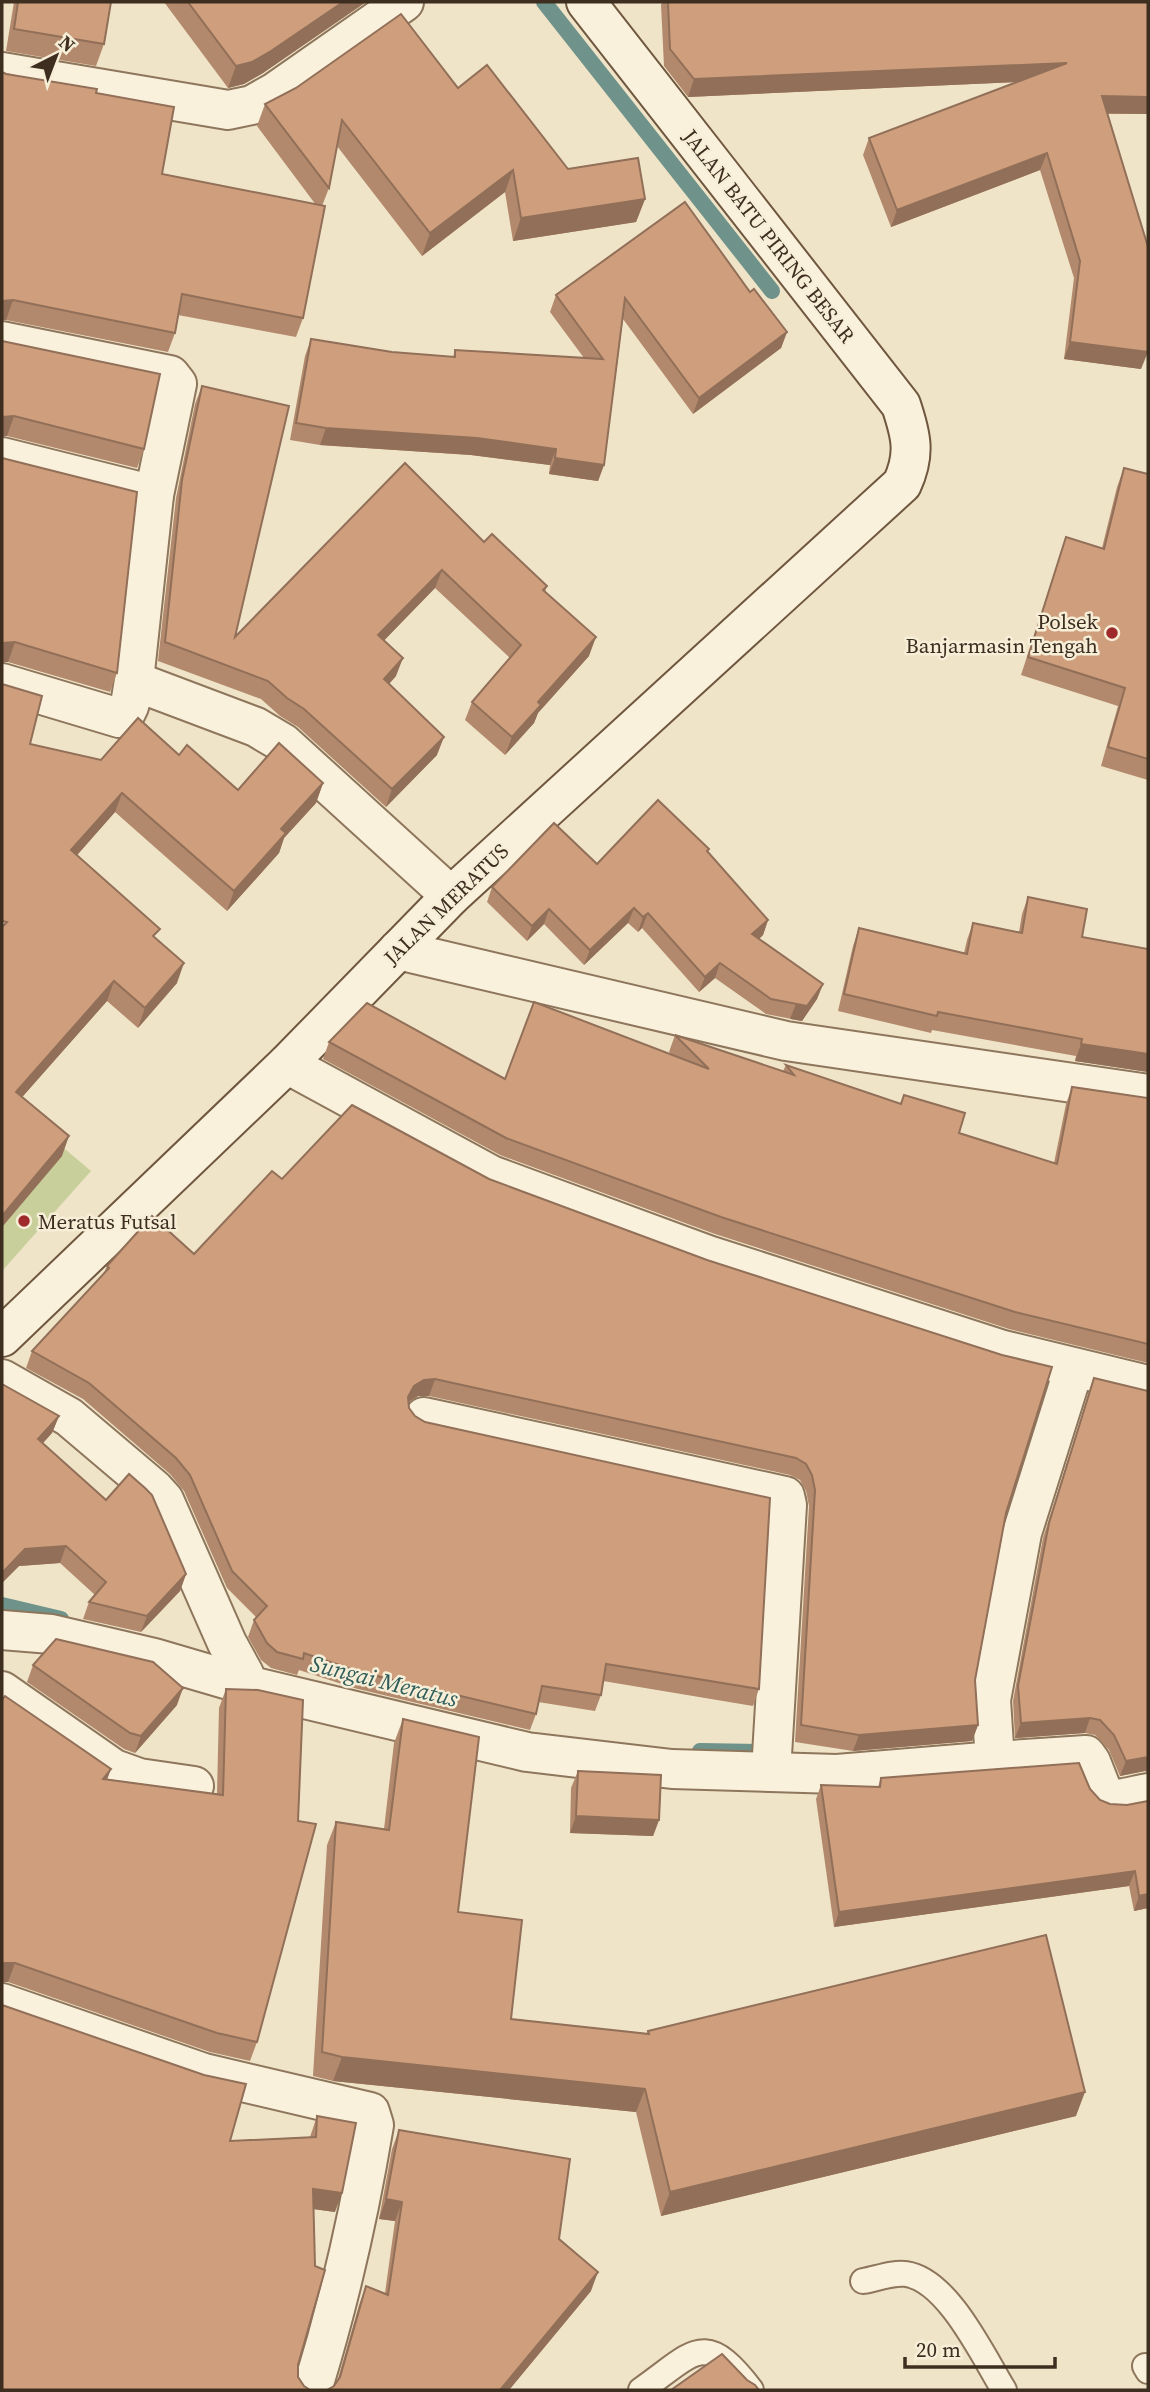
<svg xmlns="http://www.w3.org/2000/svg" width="1150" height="2392" font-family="'Source Serif 4',serif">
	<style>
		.green { fill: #c9cf9b }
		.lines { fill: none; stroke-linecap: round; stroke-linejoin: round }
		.stream { stroke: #6f938a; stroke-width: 16 }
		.lane-casing { stroke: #8d765c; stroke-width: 28 }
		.street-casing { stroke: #8d765c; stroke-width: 42 }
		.secondary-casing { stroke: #6f573f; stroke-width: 42 }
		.lane { stroke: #faf1dc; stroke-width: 24 }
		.street { stroke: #faf1dc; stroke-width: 38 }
		.secondary { stroke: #faf1dc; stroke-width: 38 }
		.wall { fill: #b2896c }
		.shaded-wall { fill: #916f58 }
		.building { fill: #cf9f7d; stroke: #916f58; stroke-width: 2 }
		.poi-dot { fill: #9e2a2b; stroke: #f7eed8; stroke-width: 2.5 }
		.labels { text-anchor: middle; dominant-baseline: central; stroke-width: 5; stroke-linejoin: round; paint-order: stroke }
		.street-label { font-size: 21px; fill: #3d2e20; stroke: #f7eed8 }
		.poi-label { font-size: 21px; fill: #3d2e20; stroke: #f7eed8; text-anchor: end }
		.water-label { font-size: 23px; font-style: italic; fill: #2f5d5a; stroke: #f7eed8 }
	</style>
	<rect width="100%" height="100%" fill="#f0e4c8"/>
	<polygon class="green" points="2,1096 91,1171 2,1271"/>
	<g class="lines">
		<g class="stream">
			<polyline points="544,2 772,291"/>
			<polyline points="2,1605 61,1619"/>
			<polyline points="700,1751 760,1752"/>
		</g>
		<defs>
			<g id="lane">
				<path d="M863 2281C876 2279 893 2272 906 2274 948 2280 983 2356 1004 2390"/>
				<polyline points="1145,2366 1148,2371"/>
				<path d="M641 2390C694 2353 704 2328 751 2390"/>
			</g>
			<g id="street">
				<polyline points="2,72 228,110 252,105 275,92 404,2"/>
				<polyline points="2,341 170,375 177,384 154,495 134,681"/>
				<polyline points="2,457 154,495"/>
				<path d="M2 683 119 718C132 712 131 694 134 681L256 727 283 743 451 896"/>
				<polyline points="398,950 786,1041 1148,1094"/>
				<polyline points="287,1064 491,1175 708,1255 1003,1350 1148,1385"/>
				<polyline points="2,1379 69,1417 154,1489 164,1500 227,1643 244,1674 246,1685"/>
				<polyline points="424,1417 785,1496 787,1505 771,1772"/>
				<path d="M2 1630 51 1634 154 1658 246 1685 527 1752 672 1769 837 1774 995 1761 1086 1755 1091 1762 1104 1795C1116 1803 1134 1795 1148 1793"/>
				<polyline points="2,1691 114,1769 139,1778 194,1786"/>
				<polyline points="995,1761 991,1700 1022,1533 1074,1368"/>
				<path d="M2 2003 204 2073 370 2112 374 2125C359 2215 339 2303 312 2390"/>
			</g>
			<path id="secondary" d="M2 1337 287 1064 451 896 902 484C916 454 911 435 901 405L586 2"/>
		</defs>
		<use href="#lane" class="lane-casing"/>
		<use href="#street" class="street-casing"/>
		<use href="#secondary" class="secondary-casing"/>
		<use href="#lane" class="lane"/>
		<use href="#street" class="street"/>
		<use href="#secondary" class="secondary"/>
	</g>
	<g class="wall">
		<polygon points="14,2 111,2 104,44 96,66 6,51"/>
		<polygon points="164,2 366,2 263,73 244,84 228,88"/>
		<polygon points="662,2 1148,2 1148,114 1108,114 1141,369 1064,359 1074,278 1040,170 891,227 863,155 869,138 1016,82 688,97 664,66 661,5"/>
		<polygon points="2,72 96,93 162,174 316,205 257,126 265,104 458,88 568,169 645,199 636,222 513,241 505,192 422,256 337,146 329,188 322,206 303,318 296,337 178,315 175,333 168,352 6,320 2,320"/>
		<polygon points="750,292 787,332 781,348 693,414 623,319 604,465 598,481 549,474 550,465 471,455 320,445 290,440 305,356 311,339 392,352 453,357 455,350 584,358 550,312 556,295"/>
		<polygon points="2,341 144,449 137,468 7,436"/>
		<polygon points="202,386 235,637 484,542 547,586 545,592 589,656 538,713 534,723 505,755 465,720 472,702 510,658 435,588 384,640 396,676 389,684 437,755 386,807 298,727 280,716 261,699 158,661 176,498 195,404"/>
		<polygon points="2,458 117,673 110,692 8,662 2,662"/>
		<polygon points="1124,468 1148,474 1148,780 1101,766 1118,706 1021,675 1066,537 1102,548 1117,487"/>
		<polygon points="30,744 101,760 179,755 238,790 323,783 316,803 284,838 279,853 227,911 115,812 77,855 156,939 177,983 138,1028 107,1001 22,1097 62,1156 2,1227"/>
		<polygon points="708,853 768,920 763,935 759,939 823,984 817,999 802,1021 766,1014 715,978 699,992 642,928 638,932 628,923 584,965 544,924 527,941 487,902 492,887 597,864"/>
		<polygon points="1028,897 1082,937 1148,949 1148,1072 1075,1061 1076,1056 932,1030 931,1033 838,1011 853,946 859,928 964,953 967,940 973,923 1019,932 1022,914"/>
		<polygon points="675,1035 783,1071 786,1065 900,1104 904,1095 959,1133 1054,1163 1066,1104 1072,1087 1148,1098 1148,1363 1009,1329 715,1234 500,1155 323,1059 329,1042 505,1079 672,1055 669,1052"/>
		<polygon points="282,1179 1006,1513 975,1680 978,1725 972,1741 853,1751 795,1742 809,1506 806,1491 800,1480 790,1475 429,1396 418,1396 409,1402 409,1408 415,1416 759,1689 753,1706 603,1681 601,1695 595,1711 538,1702 536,1714 530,1730 354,1688 299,1670 297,1675 271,1668 261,1660 248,1637 254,1620 257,1618 227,1588 184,1491 170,1474 83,1399 26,1368 32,1351 104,1273 107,1266 194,1254"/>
		<polygon points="1094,1378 1148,1391 1148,1772 1145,1771 1120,1776 1109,1750 1095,1735 1085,1733 1015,1738 1013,1701 1043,1538"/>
		<polygon points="2,1385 59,1416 52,1433 43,1443 186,1574 180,1591 141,1632 83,1619 89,1602 95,1595 60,1563 19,1566 2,1583"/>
		<polygon points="33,1665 177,1705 135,1753 124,1749 27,1682"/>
		<polygon points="226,1689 257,2042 250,2061 210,2052 8,1982 2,1982 107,1779 217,1794 219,1708"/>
		<polygon points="403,1719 458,1912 511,2019 647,2034 648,2031 1076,2116 661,2216 636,2112 333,2081 313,2076 327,1845 336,1822 384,1829 394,1743"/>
		<polygon points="578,1771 659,1820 653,1836 570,1833 571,1788"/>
		<polygon points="881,1778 1090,1789 1100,1800 1110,1804 1127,1805 1148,1908 1134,1911 1129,1886 834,1927 816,1799 821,1785 878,1787"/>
		<polygon points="317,2116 335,2212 313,2209 298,2365 298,2377 304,2386 2,2390 230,2141 310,2137"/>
		<polygon points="399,2130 559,2239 591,2291 509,2390 327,2390 334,2386 337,2382 359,2305 366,2286 385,2293 395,2221 379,2219 392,2149"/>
	</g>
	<g class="shaded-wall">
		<polygon points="343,2 366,2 263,73 244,84 228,88 236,66"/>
		<polygon points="1067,63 1060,80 688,97 694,79"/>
		<polygon points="1102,96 1148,97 1148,114 1096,113"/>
		<polygon points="1047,153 1040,170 891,227 897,210"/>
		<polygon points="513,170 505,192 422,256 430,233"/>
		<polygon points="645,199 636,222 513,241 521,218"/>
		<polygon points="13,300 6,320 2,320 2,301"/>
		<polygon points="787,332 781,348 693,414 699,398"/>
		<polygon points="1070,342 1148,352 1141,369 1064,359"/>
		<polygon points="14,416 7,436 2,436 2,417"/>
		<polygon points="326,428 477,438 556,449 550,465 471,455 320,445"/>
		<polygon points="555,458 604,465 598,481 549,474"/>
		<polygon points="442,570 435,588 372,653 378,635"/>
		<polygon points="596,637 589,656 538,713 534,723 505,755 512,737 538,702"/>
		<polygon points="3,642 15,642 8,662 2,662 2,643"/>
		<polygon points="403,658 396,676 377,697 384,679"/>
		<polygon points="444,737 437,755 386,807 392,789"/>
		<polygon points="323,783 316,803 284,838 279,853 227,911 234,891 281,829"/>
		<polygon points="122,793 115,812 64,870 71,850"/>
		<polygon points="634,908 628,923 584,965 590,950"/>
		<polygon points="549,909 544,924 527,941 532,926"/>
		<polygon points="648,913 642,928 638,932 643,917"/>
		<polygon points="768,920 763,935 747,950 752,934"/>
		<polygon points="184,963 177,983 138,1028 145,1008"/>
		<polygon points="720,963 715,978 699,992 705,977"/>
		<polygon points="114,981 107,1001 9,1112 16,1092"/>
		<polygon points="823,984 817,999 802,1021 790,1019 796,1004"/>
		<polygon points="1081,1044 1148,1054 1148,1072 1075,1061"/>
		<polygon points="69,1136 62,1156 2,1227 2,1216"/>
		<polygon points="435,1379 429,1396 418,1396 408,1402 408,1397 414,1386 424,1380"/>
		<polygon points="59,1416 52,1433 32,1455 38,1439"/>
		<polygon points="66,1546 60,1563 19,1566 2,1583 2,1573 25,1549"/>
		<polygon points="186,1574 180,1591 141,1632 147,1616"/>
		<polygon points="183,1688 177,1705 135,1753 141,1736"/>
		<polygon points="1090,1718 1085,1733 1015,1738 1021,1723"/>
		<polygon points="978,1725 972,1741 853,1751 859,1735"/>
		<polygon points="1148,1757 1148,1772 1145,1771 1120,1776 1126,1761"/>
		<polygon points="111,1769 104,1788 103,1779"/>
		<polygon points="576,1816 659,1820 653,1836 570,1833"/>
		<polygon points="1135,1871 1129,1886 834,1927 839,1912"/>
		<polygon points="1148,1894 1148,1908 1134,1911 1139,1896"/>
		<polygon points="4,1963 15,1963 8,1982 2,1982 2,1964"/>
		<polygon points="342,2057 645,2089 636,2112 333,2081"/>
		<polygon points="1085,2092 1076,2116 661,2216 670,2192"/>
		<polygon points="313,2189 342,2193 335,2212 306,2208"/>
		<polygon points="386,2199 402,2202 395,2221 379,2219"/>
		<polygon points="598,2272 591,2291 509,2390 500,2390"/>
	</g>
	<g class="building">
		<polygon points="18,2 111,2 104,44 14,29"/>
		<polygon points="188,2 343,2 271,51 252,62 236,66"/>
		<polygon points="668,2 1148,2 1148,97 1102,96 1148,247 1148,352 1070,342 1080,261 1047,153 897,210 869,138 1067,63 694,79 670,49"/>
		<polygon points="401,14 458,88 487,65 568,169 638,158 645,199 521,218 513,170 430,233 342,120 329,188 265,104 296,88"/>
		<polygon points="2,72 6,74 97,89 96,93 174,107 162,174 325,206 303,318 182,294 175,333 13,300 2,301"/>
		<polygon points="685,202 750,292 754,289 787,332 699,398 625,298 604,465 555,458 556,449 477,438 326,428 296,423 311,339 392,352 455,357 455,350 603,359 556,295"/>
		<polygon points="2,341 160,374 144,449 14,416 2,417"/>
		<polygon points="202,386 289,406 235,637 405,463 484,542 492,534 547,586 543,590 596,637 538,702 541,705 512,737 472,702 521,645 442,570 378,635 403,658 384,679 444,737 392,789 304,709 287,698 268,681 165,642 182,480"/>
		<polygon points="2,458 137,492 117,673 15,642 2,643"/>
		<polygon points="1124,468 1148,474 1148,759 1108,747 1125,688 1028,657 1066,537 1104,549"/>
		<polygon points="2,684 42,696 30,744 101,760 138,718 179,755 187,745 238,790 279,743 323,783 281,829 286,833 234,891 122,793 71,850 160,929 153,936 184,963 145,1008 114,981 16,1092 69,1136 2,1216 2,927 7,922 2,921"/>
		<polygon points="658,800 709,849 707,851 768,920 752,934 823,984 807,1006 771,999 720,963 705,977 648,913 643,917 634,908 590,950 549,909 532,926 492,887 554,823 597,864"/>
		<polygon points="1028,897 1087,909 1082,937 1148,949 1148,1054 1081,1044 1082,1039 938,1012 937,1016 844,994 859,928 967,954 973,923 1022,933"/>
		<polygon points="534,1002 709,1069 675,1035 794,1075 786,1065 901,1104 904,1095 965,1113 959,1133 1057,1164 1072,1087 1148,1098 1148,1344 1015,1312 721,1217 506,1138 329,1042 367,1003 505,1079"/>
		<polygon points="352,1105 489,1179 707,1260 1002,1355 1052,1367 1006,1513 975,1680 978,1725 859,1735 801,1725 815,1490 812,1475 806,1464 796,1458 435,1379 424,1380 414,1386 408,1397 409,1408 415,1416 425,1422 770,1498 759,1689 606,1664 601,1695 542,1686 536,1714 360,1672 304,1653 303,1659 277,1652 267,1643 254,1620 267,1606 232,1571 190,1475 176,1458 89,1383 32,1351 109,1268 107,1266 152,1216 194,1254 272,1171 282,1179"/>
		<polygon points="1094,1378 1148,1391 1148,1757 1126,1761 1114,1735 1100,1720 1090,1718 1021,1723 1018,1686 1049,1523"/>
		<polygon points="2,1384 59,1416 38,1439 106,1500 129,1474 145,1488 152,1495 186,1574 147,1616 89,1602 106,1582 66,1546 25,1549 2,1573"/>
		<polygon points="56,1639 153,1662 183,1688 141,1736 130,1733 33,1665"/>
		<polygon points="226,1689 258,1690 303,1700 298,1821 316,1824 257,2042 217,2033 15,1963 4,1963 2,1964 2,1700 5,1696 111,1769 103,1779 223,1795"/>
		<polygon points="403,1719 479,1737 458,1912 522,1920 511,2019 649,2034 648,2031 1046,1935 1085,2092 670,2192 645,2089 342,2057 322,2052 336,1822 389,1830"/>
		<polygon points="1079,1763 1090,1789 1100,1800 1110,1804 1127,1805 1148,1801 1148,1894 1139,1896 1135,1871 839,1912 821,1785 880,1787 881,1778"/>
		<polygon points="578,1771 661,1775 659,1820 576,1816"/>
		<polygon points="2,2005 204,2075 246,2084 230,2141 316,2137 317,2116 356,2123 342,2193 313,2189 315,2266 325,2270 298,2365 298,2377 304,2386 310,2390 2,2390"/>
		<polygon points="399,2130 570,2159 559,2239 598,2272 500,2390 327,2390 334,2386 340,2377 366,2286 388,2295 402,2202 386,2199"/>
		<polygon points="722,2354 747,2380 755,2385 759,2390 671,2390"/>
	</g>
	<g class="poi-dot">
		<circle cx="1112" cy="633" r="7"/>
		<circle cx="24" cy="1221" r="7"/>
	</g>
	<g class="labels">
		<g class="street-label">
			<text transform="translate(769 236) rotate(52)">JALAN BATU PIRING BESAR</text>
			<text transform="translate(446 904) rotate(-44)">JALAN MERATUS</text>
		</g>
		<g class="poi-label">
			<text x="1098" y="621">Polsek<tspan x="1098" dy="24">Banjarmasin Tengah</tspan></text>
			<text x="38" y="1221" text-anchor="start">Meratus Futsal</text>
		</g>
		<g class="water-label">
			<text transform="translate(384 1681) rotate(14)">Sungai Meratus</text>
		</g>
	</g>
	<rect width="1150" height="2392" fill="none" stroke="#3d2e20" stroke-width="7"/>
	<g transform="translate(56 56) rotate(42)" stroke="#f7eed8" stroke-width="5" paint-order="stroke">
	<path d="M0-5L12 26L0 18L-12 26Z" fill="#3d2e20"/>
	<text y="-10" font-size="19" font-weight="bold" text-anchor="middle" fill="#3d2e20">N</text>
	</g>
	<path d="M905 2357v10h150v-10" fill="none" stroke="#3d2e20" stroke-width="3.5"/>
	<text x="916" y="2357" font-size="21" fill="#3d2e20" stroke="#f7eed8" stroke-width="5" paint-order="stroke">20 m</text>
</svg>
